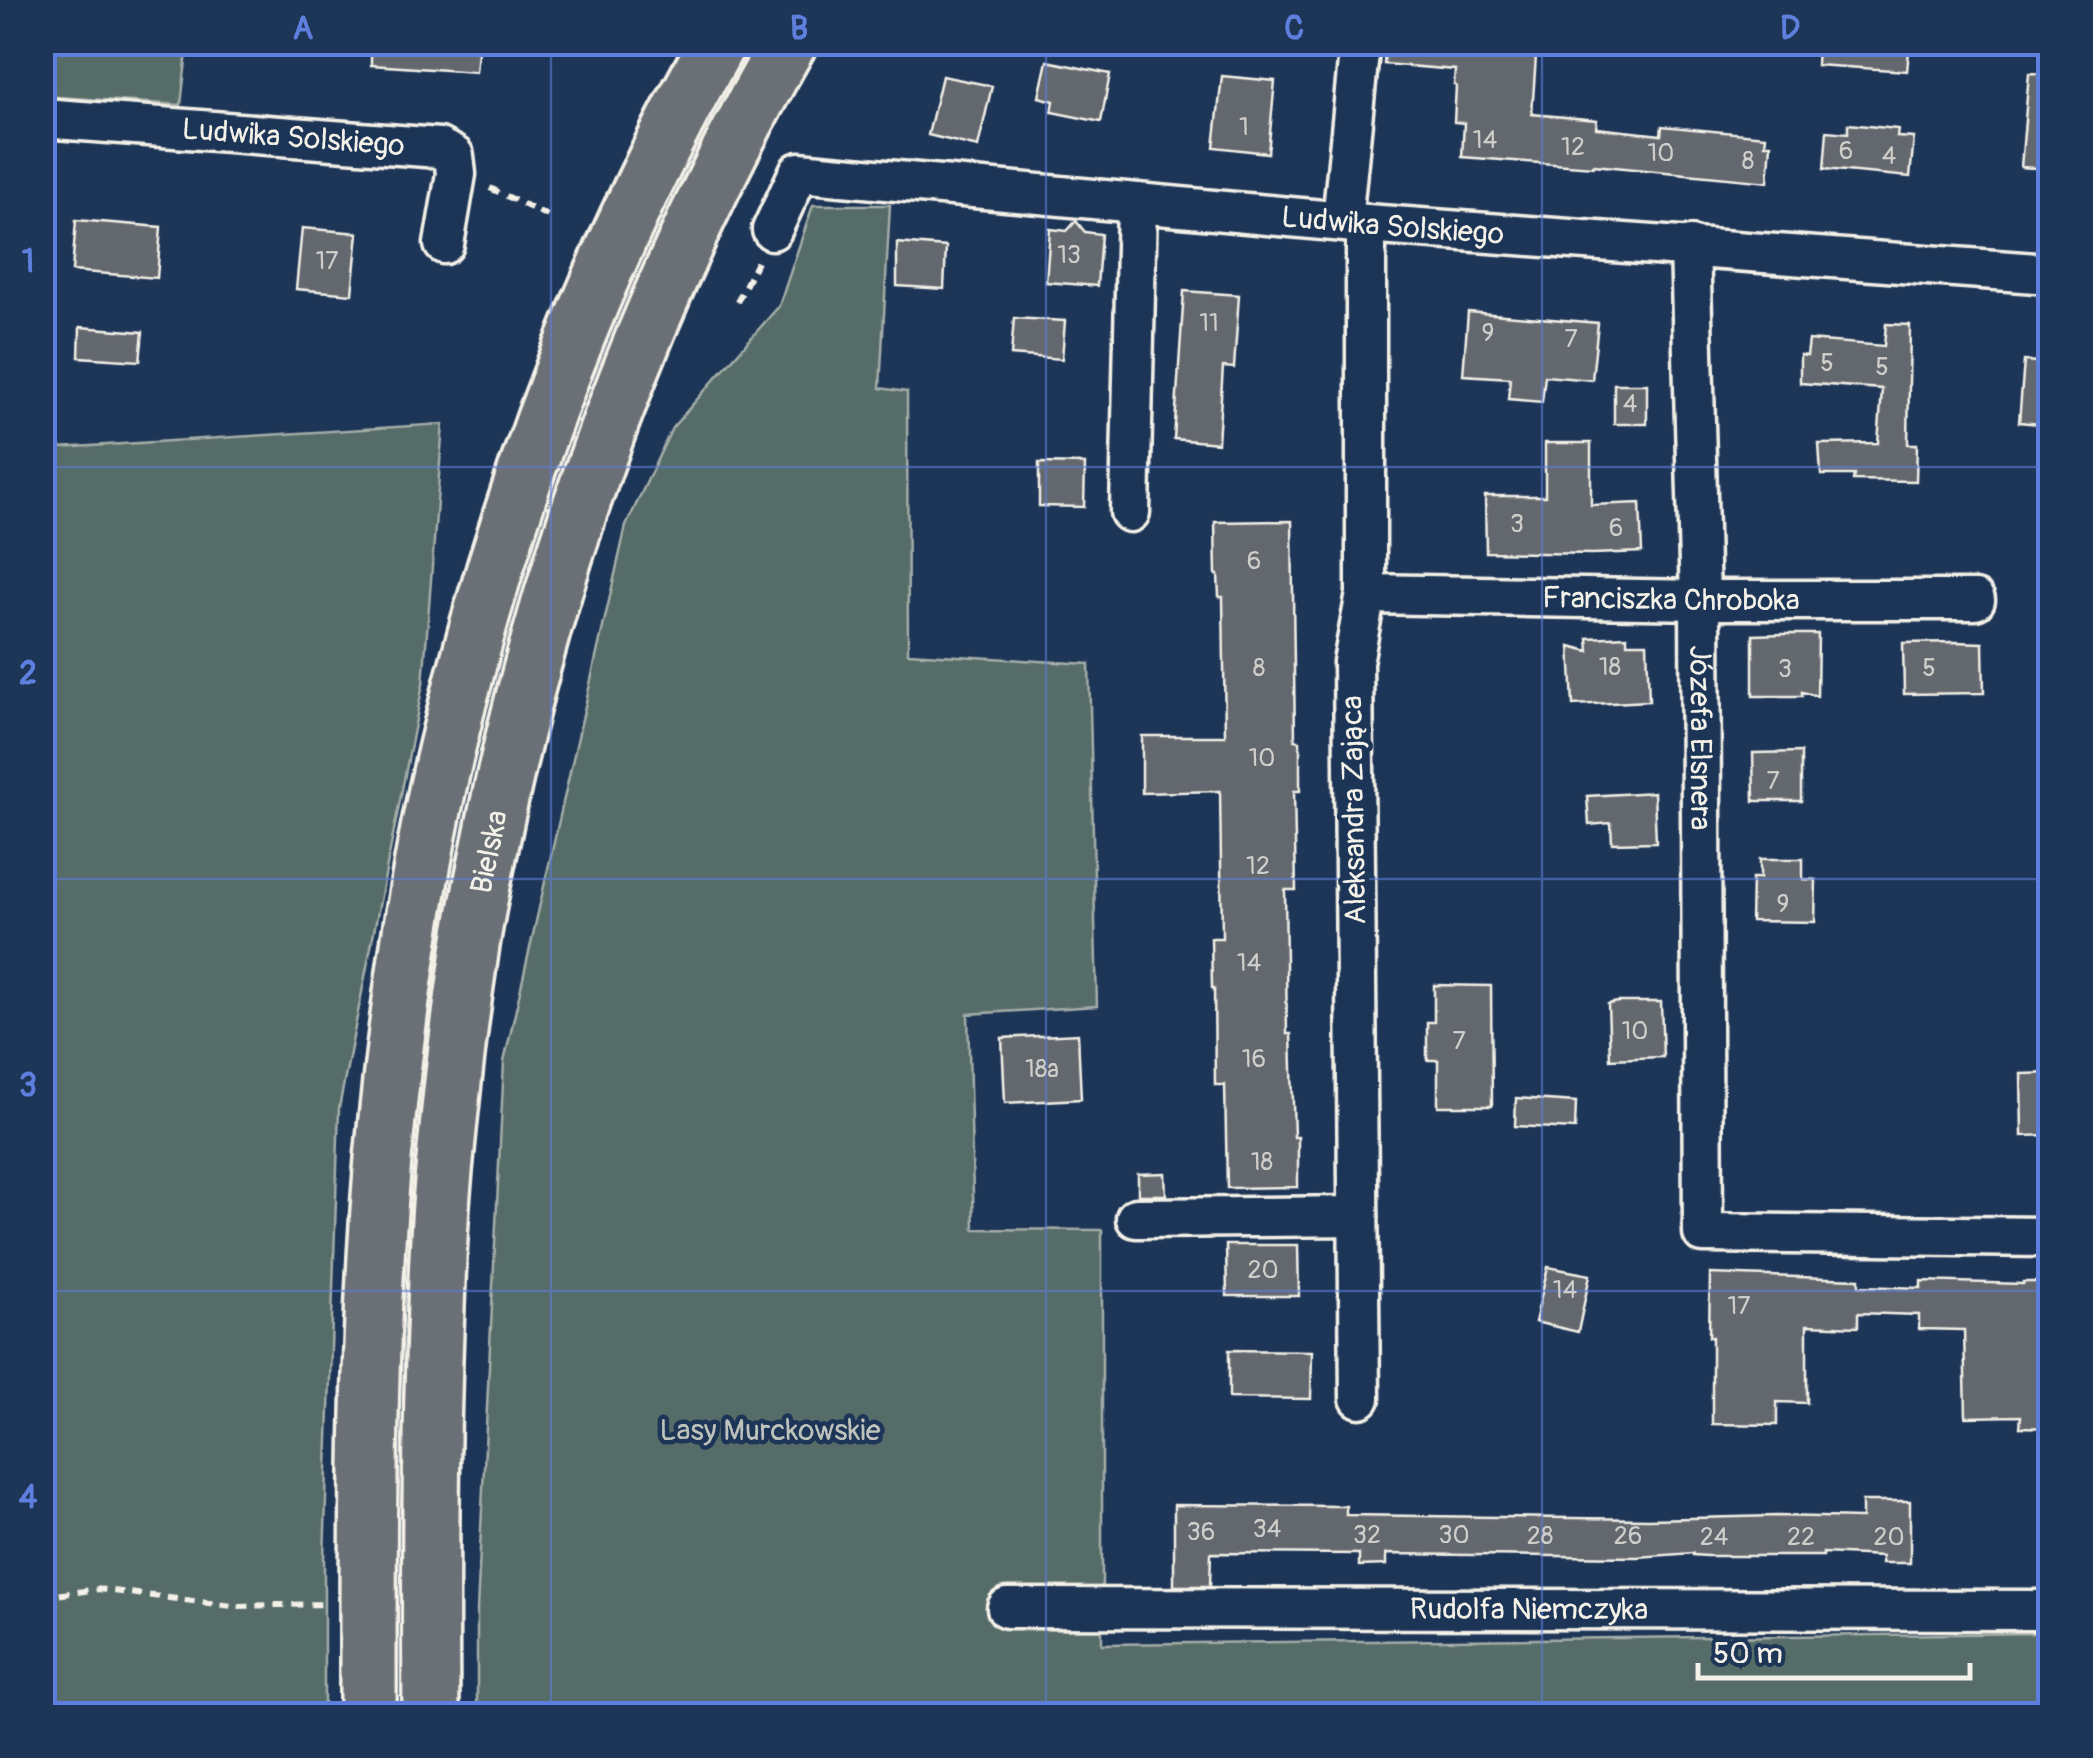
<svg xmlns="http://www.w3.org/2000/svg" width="2093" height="1758" font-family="Pangolin,sans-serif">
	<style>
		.green { fill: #566c68; stroke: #a5aea8; stroke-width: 2.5 }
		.building { fill: #64676e; stroke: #f4f1e8; stroke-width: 2.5 }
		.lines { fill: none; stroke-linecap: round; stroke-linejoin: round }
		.street-casing { stroke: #f4f1e8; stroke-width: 45 }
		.primary-casing { stroke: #f4f1e8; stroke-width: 62 }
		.path { stroke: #f4f1e8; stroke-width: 6; stroke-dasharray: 10 8; stroke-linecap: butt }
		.street { stroke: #1d3557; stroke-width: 38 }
		.primary { stroke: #6b7074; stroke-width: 55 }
		.grid { fill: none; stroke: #5e7fdd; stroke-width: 2.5; stroke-opacity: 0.55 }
		.labels { text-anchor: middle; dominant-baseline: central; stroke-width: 9; stroke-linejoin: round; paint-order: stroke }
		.number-label { font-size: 25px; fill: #d0ceca }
		.street-label { font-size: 30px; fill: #f4f1e8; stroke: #1d3557 }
		.park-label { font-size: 30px; fill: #bdc2bb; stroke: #1d3557 }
		.neatline { fill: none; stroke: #5e7fdd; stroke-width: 4 }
		.grid-label { font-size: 32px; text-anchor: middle; font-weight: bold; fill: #5e7fdd }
	</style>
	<rect width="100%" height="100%" fill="#1d3557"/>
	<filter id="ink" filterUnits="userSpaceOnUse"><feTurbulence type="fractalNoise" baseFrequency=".01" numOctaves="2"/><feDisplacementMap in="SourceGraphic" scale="20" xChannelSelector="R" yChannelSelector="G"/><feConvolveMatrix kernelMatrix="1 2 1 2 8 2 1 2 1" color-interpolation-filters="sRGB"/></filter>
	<g filter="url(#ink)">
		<g class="green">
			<polygon points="42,43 188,43 181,105 43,96"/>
			<polygon points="813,205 890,205 880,388 907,392 908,653 1089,664 1097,1006 968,1014 974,1229 1102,1230 1102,1644 2050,1633 2050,1715 477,1716 477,1610 504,1062 626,526 672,428 779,306"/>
			<polygon points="443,424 423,684 339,1108 324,1559 324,1715 43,1715 43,449"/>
		</g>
		<g class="building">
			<polygon points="371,42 479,42 476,72 371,65"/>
			<polygon points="1385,42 1537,42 1532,114 1597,120 1596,128 1661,135 1662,126 1766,136 1765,144 1771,144 1768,182 1593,165 1593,167 1462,157 1464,123 1454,122 1456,86 1454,85 1455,70 1384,64"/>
			<polygon points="1817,42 1910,42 1907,71 1816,65"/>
			<polygon points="1047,61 1110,74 1101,122 1052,112 1054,101 1039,97"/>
			<polygon points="2029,73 2050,74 2050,169 2021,167"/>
			<polygon points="942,76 992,86 978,147 928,135"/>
			<polygon points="1222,76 1275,81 1268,153 1214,147"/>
			<polygon points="1848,124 1898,129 1897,137 1914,138 1910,177 1824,169 1827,131 1848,133"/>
			<polygon points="76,220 161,227 157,278 72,271"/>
			<polygon points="1076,221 1085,232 1101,234 1097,286 1046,282 1050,229 1067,231"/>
			<polygon points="302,228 358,233 352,294 296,289"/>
			<polygon points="897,243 946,247 944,289 897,286"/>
			<polygon points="1184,291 1239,295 1234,368 1223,367 1218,443 1174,439"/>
			<polygon points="1468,312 1598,323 1592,380 1545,376 1542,402 1508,399 1510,378 1463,375"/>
			<polygon points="1014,318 1065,321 1062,359 1011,355"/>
			<polygon points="1886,324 1910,325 1908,444 1917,444 1916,481 1853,480 1854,475 1821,475 1819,444 1878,443 1882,389 1800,383 1800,355 1807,356 1809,340 1884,346"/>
			<polygon points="80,327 143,332 140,361 79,357"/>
			<polygon points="2024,361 2050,363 2050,425 2019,422"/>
			<rect x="1614" y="384" width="33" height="40"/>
			<polygon points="1545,443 1591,443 1591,505 1640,503 1642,552 1593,554 1486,552 1485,496 1545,496"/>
			<polygon points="1039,463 1085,464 1084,507 1039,506"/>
			<polygon points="1292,521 1295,740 1300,741 1300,791 1294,791 1296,890 1285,890 1287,1034 1291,1034 1294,1137 1298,1137 1298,1187 1227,1188 1225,1085 1215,1085 1214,988 1212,988 1211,938 1222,938 1220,791 1142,793 1142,736 1225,736 1223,597 1219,597 1218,575 1216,575 1215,522"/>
			<polygon points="1785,634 1818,634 1817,696 1802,692 1802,696 1753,696 1753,635"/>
			<polygon points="1627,636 1627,643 1647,643 1649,701 1573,705 1570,646 1589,651 1588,638"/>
			<polygon points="1955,642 1983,643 1984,693 1904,694 1903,643"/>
			<polygon points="1801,752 1801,801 1754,801 1753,753"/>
			<polygon points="1654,792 1656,842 1612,843 1611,823 1589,825 1587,796"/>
			<polygon points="1760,859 1803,859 1803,879 1816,880 1815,922 1751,921 1752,878 1760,878"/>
			<polygon points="1434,985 1491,986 1492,1106 1438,1106 1438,1060 1427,1060 1427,1022 1434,1022"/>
			<polygon points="1618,1002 1661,1002 1663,1057 1610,1059 1608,1004"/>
			<polygon points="1078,1034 1081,1099 1005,1103 1002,1038"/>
			<polygon points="2050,1073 2050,1135 2022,1136 2021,1074"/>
			<polygon points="1516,1098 1576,1102 1575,1129 1515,1126"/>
			<polygon points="1165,1173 1166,1195 1138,1195 1138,1174"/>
			<polygon points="1226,1245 1298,1245 1299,1296 1227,1296"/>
			<polygon points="1548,1267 1590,1275 1578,1332 1535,1322"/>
			<polygon points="1710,1274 1859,1279 1859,1286 1921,1288 1921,1281 2023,1284 2023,1282 2050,1282 2050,1428 2020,1427 2021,1416 1966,1417 1964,1330 1919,1329 1919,1315 1858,1313 1858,1327 1807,1325 1807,1403 1777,1402 1777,1425 1712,1424 1712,1337 1709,1337"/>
			<polygon points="1229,1350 1312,1351 1311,1399 1229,1398"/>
			<polygon points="1862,1501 1910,1501 1910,1563 1882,1563 1882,1556 1823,1553 1823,1556 1707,1556 1693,1555 1693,1553 1637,1557 1386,1554 1386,1565 1359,1566 1359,1554 1211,1553 1210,1586 1174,1586 1174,1505 1346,1506 1346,1515 1649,1519 1777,1516 1862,1518"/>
		</g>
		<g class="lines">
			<defs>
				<g id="street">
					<path id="s1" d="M42 118 439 148 454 156 456 174 444 244"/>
					<polyline points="1342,221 1360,42"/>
					<path id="s2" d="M772 230 799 172 1366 224 2050 274"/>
					<path id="s3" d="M1690 246 1700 600 1703 1233 2050 1237"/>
					<polyline points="1130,512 1137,203"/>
					<path id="s4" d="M1366 594 1700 600H1975"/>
					<polyline points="1136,1218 1358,1216"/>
					<polyline points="1360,1398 1353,662 1366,594 1366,224"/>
					<path id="s5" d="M1007 1608 2050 1610"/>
				</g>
				<g id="primary">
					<path d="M368 1716C368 1530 367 1344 383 1159 396 1021 415 881 447 747 505 502 594 262 718 42"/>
					<path id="s6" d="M431 1716C430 1588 430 1460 435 1332 437 1286 438 1239 442 1193 449 1115 457 1036 469 959 475 913 486 868 495 822 552 549 650 284 789 42"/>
				</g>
			</defs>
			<use href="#street" class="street-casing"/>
			<use href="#primary" class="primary-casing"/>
			<g class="path">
				<polyline points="490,188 554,219"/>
				<polyline points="737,302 757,262"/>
				<polyline points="42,1597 98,1589 233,1606 327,1604"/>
			</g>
			<use href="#street" class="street"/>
			<use href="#primary" class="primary"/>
		</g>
	</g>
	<path class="grid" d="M551 42V1716M1046 42V1716M1542 42V1716M42 467H2050M42 879H2050M42 1291H2050"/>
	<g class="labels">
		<g class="number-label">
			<text x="1244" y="127">1</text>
			<text x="1485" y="140">14</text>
			<text x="1573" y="147">12</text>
			<text x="1846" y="151">6</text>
			<text x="1661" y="153">10</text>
			<text x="1889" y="156">4</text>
			<text x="1748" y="161">8</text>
			<text x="1069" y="255">13</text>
			<text x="327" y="261">17</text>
			<text x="1209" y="323">11</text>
			<text x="1488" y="333">9</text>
			<text x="1571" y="339">7</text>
			<text x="1827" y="363">5</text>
			<text x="1882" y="367">5</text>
			<text x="1630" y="404">4</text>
			<text x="1517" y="524">3</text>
			<text x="1616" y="528">6</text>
			<text x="1254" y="561">6</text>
			<text x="1610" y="667">18</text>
			<text x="1259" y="668">8</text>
			<text x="1929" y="668">5</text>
			<text x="1785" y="669">3</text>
			<text x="1262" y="758">10</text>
			<text x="1773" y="781">7</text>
			<text x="1258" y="866">12</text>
			<text x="1783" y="904">9</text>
			<text x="1249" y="963">14</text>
			<text x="1635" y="1031">10</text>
			<text x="1459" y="1041">7</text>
			<text x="1254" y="1059">16</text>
			<text x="1042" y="1069">18a</text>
			<text x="1262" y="1162">18</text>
			<text x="1263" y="1270">20</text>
			<text x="1565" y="1290">14</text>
			<text x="1739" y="1306">17</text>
			<text x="1267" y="1529">34</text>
			<text x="1201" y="1532">36</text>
			<text x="1367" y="1535">32</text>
			<text x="1454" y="1535">30</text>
			<text x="1540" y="1536">28</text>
			<text x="1628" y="1536">26</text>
			<text x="1714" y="1537">24</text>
			<text x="1801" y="1537">22</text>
			<text x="1889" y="1537">20</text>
		</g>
		<g class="street-label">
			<text stroke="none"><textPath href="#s1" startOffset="252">Ludwika Solskiego</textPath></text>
			<text stroke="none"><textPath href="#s2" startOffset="660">Ludwika Solskiego</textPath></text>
			<text stroke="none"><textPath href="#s4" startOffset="305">Franciszka Chroboka</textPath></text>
			<text stroke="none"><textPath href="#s3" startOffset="492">Józefa Elsnera</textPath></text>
			<text transform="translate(1354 810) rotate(-91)">Aleksandra Zająca</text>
			<text stroke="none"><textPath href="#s6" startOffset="868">Bielska</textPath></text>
			<text stroke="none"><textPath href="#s5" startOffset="522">Rudolfa Niemczyka</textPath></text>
		</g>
		<g class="park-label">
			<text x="770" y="1430">Lasy Murckowskie</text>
		</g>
	</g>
	<rect width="2093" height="1758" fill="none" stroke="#1d3557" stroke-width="110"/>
	<path d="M1698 1663v15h272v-15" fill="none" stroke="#f4f1e8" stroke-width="5"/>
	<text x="1713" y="1663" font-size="30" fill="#f4f1e8" stroke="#1d3557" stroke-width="8" paint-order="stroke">50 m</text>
	<rect x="55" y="55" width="1983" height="1648" class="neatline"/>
	<g class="grid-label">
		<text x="303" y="39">A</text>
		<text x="799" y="39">B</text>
		<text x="1294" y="39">C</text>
		<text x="1790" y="39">D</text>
		<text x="28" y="272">1</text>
		<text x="28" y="684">2</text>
		<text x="28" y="1096">3</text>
		<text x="28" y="1508">4</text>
	</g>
</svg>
